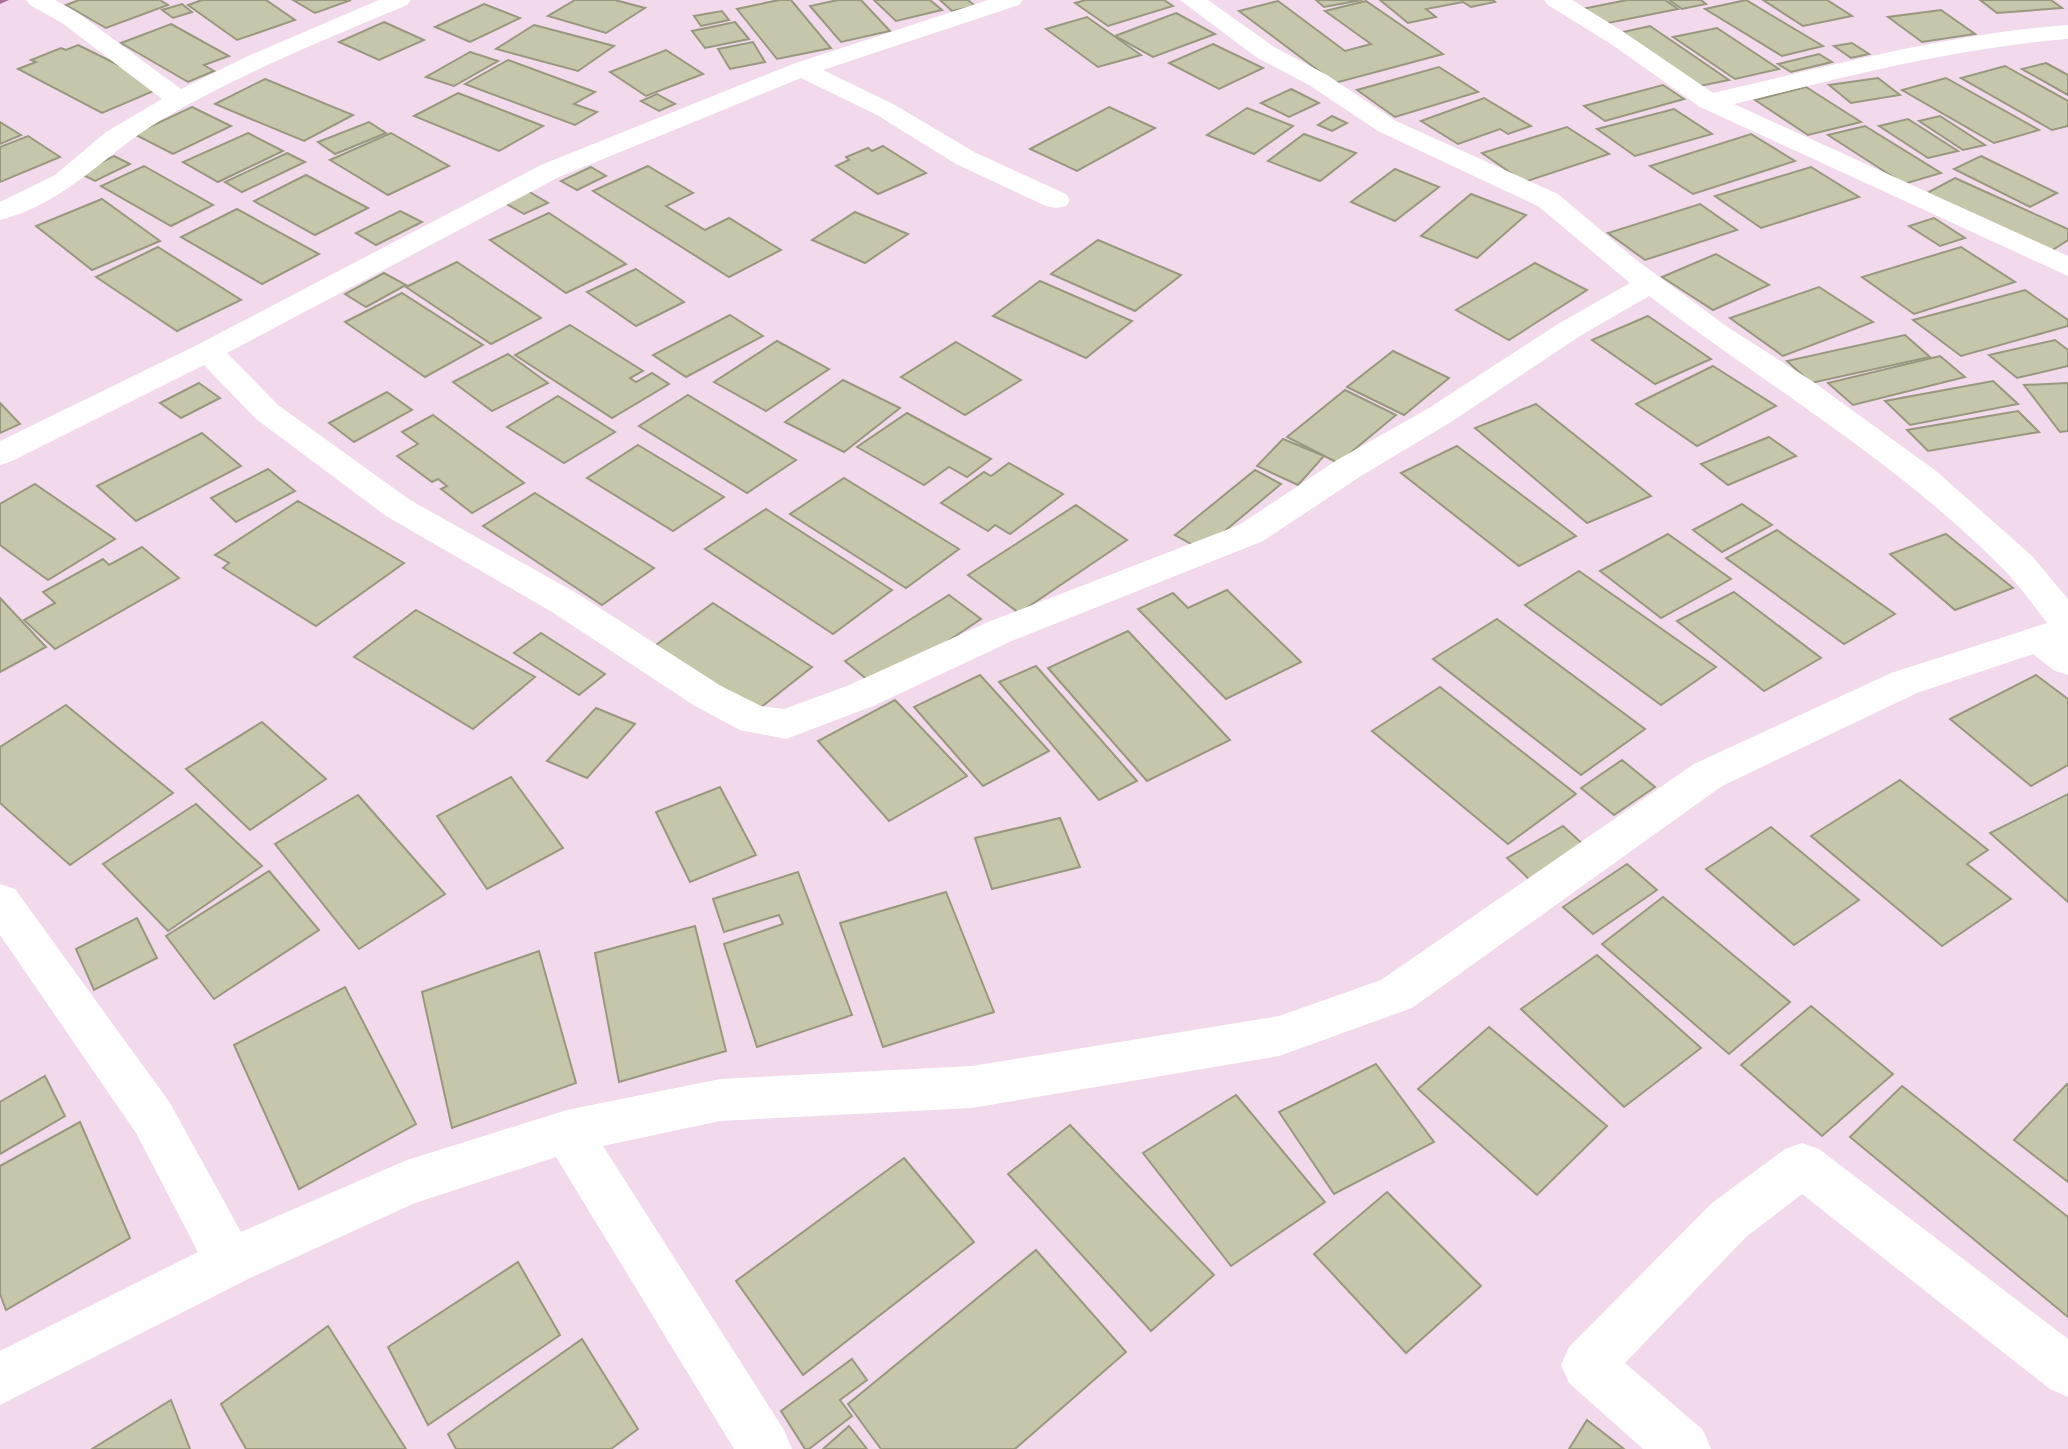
<svg xmlns="http://www.w3.org/2000/svg" width="2068" height="1449" font-family="'Exo 2',sans-serif">
	<style>
		.lines { fill: none; stroke-linecap: round; stroke-linejoin: round }
		.stream { fill: #ab6e9f; fill-rule: evenodd }
		.building { fill: #c6c6ab; stroke: #98987f; stroke-width: 2 }
		.minor { fill: #fff; fill-rule: evenodd }
	</style>
	<rect width="100%" height="100%" fill="#f2daec"/>
	<g class="lines">
		<polygon class="stream" points="0,0 9,0 0,4"/>
	</g>
	<g class="building">
		<polygon points="79,0 160,0 168,5 106,28 66,5"/>
		<polygon points="202,0 266,0 295,20 237,40 188,5"/>
		<polygon points="293,0 351,0 315,13"/>
		<polygon points="575,0 615,0 645,8 606,33 548,16"/>
		<polygon points="779,0 791,0 831,48 777,59 737,9"/>
		<polygon points="838,0 861,0 890,31 841,42 810,6"/>
		<polygon points="874,0 930,0 942,10 896,21"/>
		<polygon points="940,0 968,0 975,6 952,11"/>
		<polygon points="1086,0 1164,0 1173,6 1108,26 1075,3"/>
		<polygon points="1316,0 1362,0 1324,7"/>
		<polygon points="1380,0 1493,0 1495,2 1471,7 1463,2 1426,9 1436,17 1408,23"/>
		<polygon points="1627,0 1665,0 1678,9 1603,24 1582,9"/>
		<polygon points="1669,0 1701,0 1706,4 1682,9"/>
		<polygon points="1746,0 1823,46 1782,56 1705,9"/>
		<polygon points="1763,0 1827,0 1852,16 1803,26"/>
		<polygon points="1980,0 2051,0 2062,8 1997,13"/>
		<polygon points="1278,1 1345,51 1371,44 1325,11 1366,1 1443,54 1335,83 1239,11"/>
		<polygon points="182,4 192,12 173,18 162,10"/>
		<polygon points="484,4 520,18 470,42 435,27"/>
		<polygon points="1941,10 1975,34 1922,42 1888,17"/>
		<polygon points="722,11 729,20 701,26 694,16"/>
		<polygon points="1176,13 1215,34 1153,57 1115,36"/>
		<polygon points="1087,17 1141,55 1098,67 1046,29"/>
		<polygon points="384,22 424,40 379,60 339,42"/>
		<polygon points="735,22 749,39 705,48 692,31"/>
		<polygon points="171,24 229,56 204,65 214,71 188,82 121,43"/>
		<polygon points="534,25 614,46 578,71 496,49"/>
		<polygon points="1650,26 1729,80 1700,86 1623,32"/>
		<polygon points="1717,28 1779,69 1735,79 1673,37"/>
		<polygon points="753,42 765,62 730,69 718,49"/>
		<polygon points="1852,43 1869,54 1851,58 1834,46"/>
		<polygon points="1213,44 1263,68 1219,89 1169,63"/>
		<polygon points="78,45 163,87 102,113 18,69 36,62 31,60 61,48 66,50"/>
		<polygon points="666,50 703,74 646,96 610,72"/>
		<polygon points="470,52 498,61 454,86 426,77"/>
		<polygon points="1819,54 1832,62 1791,72 1778,64"/>
		<polygon points="508,60 595,92 574,104 597,112 575,125 465,84"/>
		<polygon points="2046,63 2068,75 2068,95 2022,69"/>
		<polygon points="2005,66 2068,101 2068,126 2052,130 1961,78"/>
		<polygon points="1439,67 1478,92 1395,117 1357,90"/>
		<polygon points="1878,78 1900,95 1851,103 1829,85"/>
		<polygon points="1946,78 2039,130 1994,143 1902,90"/>
		<polygon points="265,79 353,115 304,141 215,104"/>
		<polygon points="1663,85 1684,99 1605,121 1584,106"/>
		<polygon points="1806,87 1861,122 1808,135 1755,100"/>
		<polygon points="1291,89 1319,103 1289,117 1261,103"/>
		<polygon points="458,93 543,126 499,151 414,116"/>
		<polygon points="657,94 675,104 659,111 641,101"/>
		<polygon points="1484,98 1531,126 1508,134 1500,129 1458,144 1421,121"/>
		<polygon points="192,107 231,126 173,154 134,134"/>
		<polygon points="1109,107 1155,128 1077,171 1030,149"/>
		<polygon points="1247,108 1293,126 1254,154 1207,135"/>
		<polygon points="1674,109 1712,134 1635,156 1597,129"/>
		<polygon points="1332,116 1347,123 1332,131 1318,125"/>
		<polygon points="1940,116 1985,145 1963,150 1919,121"/>
		<polygon points="1908,119 1958,151 1928,158 1879,126"/>
		<polygon points="0,122 21,135 0,144"/>
		<polygon points="369,122 386,133 335,154 318,142"/>
		<polygon points="1865,126 1941,173 1904,184 1828,135"/>
		<polygon points="1567,127 1609,154 1524,182 1482,153"/>
		<polygon points="248,133 283,151 218,182 183,162"/>
		<polygon points="391,133 449,166 388,195 330,160"/>
		<polygon points="1304,134 1356,153 1320,181 1268,161"/>
		<polygon points="1751,134 1795,161 1693,194 1650,166"/>
		<polygon points="28,136 60,157 0,182 0,147"/>
		<polygon points="883,146 926,173 878,194 836,166 849,160 846,157 868,148 872,151"/>
		<polygon points="287,153 305,162 242,192 225,182"/>
		<polygon points="114,156 130,164 95,181 79,173"/>
		<polygon points="1981,156 2057,193 2030,207 1954,169"/>
		<polygon points="144,166 213,205 171,226 101,186"/>
		<polygon points="648,166 693,193 666,206 705,230 729,218 781,250 729,277 593,191"/>
		<polygon points="591,167 606,176 577,190 561,181"/>
		<polygon points="1811,167 1859,197 1761,228 1715,196"/>
		<polygon points="1395,169 1439,187 1395,221 1351,202"/>
		<polygon points="306,175 368,208 315,235 254,201"/>
		<polygon points="1955,178 2068,229 2068,240 2051,251 1927,193"/>
		<polygon points="528,191 548,203 524,214 505,203"/>
		<polygon points="1471,194 1526,215 1477,258 1421,236"/>
		<polygon points="102,199 160,241 92,270 36,226"/>
		<polygon points="1700,204 1737,230 1645,260 1608,233"/>
		<polygon points="237,209 319,254 262,284 181,237"/>
		<polygon points="400,211 422,222 376,245 356,233"/>
		<polygon points="855,212 908,234 865,263 812,240"/>
		<polygon points="549,213 626,264 566,293 490,240"/>
		<polygon points="1934,218 1965,238 1940,246 1909,226"/>
		<polygon points="1098,240 1181,275 1135,311 1051,274"/>
		<polygon points="158,247 241,300 177,331 96,277"/>
		<polygon points="1961,247 2015,282 1914,314 1862,277"/>
		<polygon points="1716,254 1769,285 1713,310 1662,277"/>
		<polygon points="457,262 541,318 491,344 406,287"/>
		<polygon points="1535,263 1587,290 1509,340 1456,310"/>
		<polygon points="636,269 684,302 636,326 587,292"/>
		<polygon points="384,273 406,285 366,307 345,294"/>
		<polygon points="1040,281 1132,321 1086,358 993,316"/>
		<polygon points="1819,287 1873,322 1783,356 1730,318"/>
		<polygon points="2025,290 2068,320 2068,326 1961,356 1913,320"/>
		<polygon points="402,293 483,345 425,377 345,322"/>
		<polygon points="730,315 763,336 686,377 653,355"/>
		<polygon points="1648,316 1711,359 1655,384 1592,340"/>
		<polygon points="570,325 643,371 630,378 636,382 652,373 669,384 612,418 515,355"/>
		<polygon points="1905,335 1930,357 1811,383 1787,361"/>
		<polygon points="2055,340 2068,350 2068,366 2017,378 1989,355"/>
		<polygon points="777,341 829,369 766,411 714,382"/>
		<polygon points="956,342 1021,380 965,415 901,377"/>
		<polygon points="1393,351 1449,378 1404,415 1347,387"/>
		<polygon points="508,354 548,383 492,411 453,382"/>
		<polygon points="1940,356 1965,377 1853,405 1828,383"/>
		<polygon points="1713,366 1776,406 1697,446 1636,404"/>
		<polygon points="843,380 900,408 844,452 785,422"/>
		<polygon points="1993,381 2018,404 1910,425 1885,401"/>
		<polygon points="199,383 220,398 181,418 160,403"/>
		<polygon points="2068,383 2068,431 2060,432 2024,385"/>
		<polygon points="1345,390 1396,415 1338,463 1287,437"/>
		<polygon points="387,392 412,410 354,442 329,423"/>
		<polygon points="688,395 796,460 747,493 639,426"/>
		<polygon points="558,396 615,432 564,463 507,427"/>
		<polygon points="0,403 20,424 0,433"/>
		<polygon points="1536,404 1651,496 1587,523 1475,428"/>
		<polygon points="2018,411 2039,432 1928,451 1907,430"/>
		<polygon points="907,413 991,459 967,477 949,467 924,485 857,447"/>
		<polygon points="433,415 524,483 472,513 441,489 447,486 438,479 432,482 397,456 418,444 402,432"/>
		<polygon points="202,433 241,466 136,521 97,486"/>
		<polygon points="1769,437 1796,456 1728,485 1701,464"/>
		<polygon points="1283,439 1324,456 1298,485 1257,466"/>
		<polygon points="638,445 724,497 673,531 587,478"/>
		<polygon points="1457,446 1576,536 1519,566 1401,473"/>
		<polygon points="1009,463 1063,494 1010,534 995,525 988,531 941,503 984,472 991,476"/>
		<polygon points="268,469 295,491 236,522 211,498"/>
		<polygon points="1255,470 1281,484 1202,550 1175,535"/>
		<polygon points="844,478 959,549 906,588 790,514"/>
		<polygon points="35,484 115,539 48,580 0,545 0,504"/>
		<polygon points="535,493 654,568 602,605 483,526"/>
		<polygon points="298,501 404,563 316,626 223,568 229,563 215,555"/>
		<polygon points="1742,504 1772,525 1722,552 1693,530"/>
		<polygon points="1076,505 1127,540 1019,613 968,575"/>
		<polygon points="766,509 892,590 833,634 705,549"/>
		<polygon points="1777,530 1895,614 1844,644 1726,558"/>
		<polygon points="1668,534 1731,579 1661,618 1600,571"/>
		<polygon points="1946,534 2013,588 1955,610 1890,554"/>
		<polygon points="142,547 179,578 55,649 24,620 55,603 43,592 103,559 109,565"/>
		<polygon points="1579,571 1716,667 1661,705 1525,605"/>
		<polygon points="1227,590 1301,662 1226,699 1138,609 1173,593 1188,608"/>
		<polygon points="1734,592 1821,658 1764,691 1677,621"/>
		<polygon points="949,595 981,619 877,688 845,661"/>
		<polygon points="0,598 46,647 0,672"/>
		<polygon points="713,603 812,667 755,712 656,645"/>
		<polygon points="416,610 535,677 473,729 354,657"/>
		<polygon points="1497,619 1645,729 1581,775 1433,659"/>
		<polygon points="1128,631 1230,740 1147,781 1048,668"/>
		<polygon points="541,633 605,674 579,695 514,653"/>
		<polygon points="1036,666 1137,781 1099,800 999,682"/>
		<polygon points="980,675 1049,751 983,786 914,707"/>
		<polygon points="2036,675 2068,699 2068,765 2031,786 1950,719"/>
		<polygon points="1440,687 1576,794 1508,844 1372,731"/>
		<polygon points="895,700 967,776 889,821 818,741"/>
		<polygon points="66,705 173,793 70,865 0,803 0,747"/>
		<polygon points="596,708 635,724 587,778 547,761"/>
		<polygon points="262,722 326,779 250,830 186,769"/>
		<polygon points="1622,760 1655,787 1614,815 1581,788"/>
		<polygon points="511,777 563,848 487,889 437,816"/>
		<polygon points="1900,780 1988,850 1967,864 2011,899 1942,946 1811,836"/>
		<polygon points="720,787 756,855 690,882 656,812"/>
		<polygon points="2068,794 2068,902 1990,833"/>
		<polygon points="358,795 445,894 359,949 275,844"/>
		<polygon points="196,804 262,866 168,931 103,864"/>
		<polygon points="1060,818 1080,867 992,889 975,838"/>
		<polygon points="1563,826 1586,847 1531,881 1507,858"/>
		<polygon points="1771,827 1859,900 1794,945 1706,869"/>
		<polygon points="1627,864 1657,890 1593,934 1563,907"/>
		<polygon points="269,871 319,930 214,999 166,936"/>
		<polygon points="798,872 852,1015 757,1047 724,944 783,924 779,915 724,932 713,899"/>
		<polygon points="946,892 994,1012 883,1047 840,923"/>
		<polygon points="1663,897 1790,1002 1729,1054 1602,944"/>
		<polygon points="137,918 157,958 94,990 76,949"/>
		<polygon points="695,926 726,1051 619,1082 595,953"/>
		<polygon points="539,951 576,1083 452,1128 422,992"/>
		<polygon points="1597,955 1701,1048 1624,1107 1521,1009"/>
		<polygon points="345,987 416,1124 299,1189 234,1045"/>
		<polygon points="1811,1006 1893,1074 1822,1136 1741,1065"/>
		<polygon points="1489,1027 1607,1126 1537,1195 1418,1089"/>
		<polygon points="1376,1064 1434,1142 1334,1194 1279,1112"/>
		<polygon points="45,1076 65,1116 0,1154 0,1102"/>
		<polygon points="2067,1084 2068,1085 2068,1182 2014,1140"/>
		<polygon points="1902,1086 2068,1217 2068,1317 1850,1137"/>
		<polygon points="1236,1095 1325,1202 1231,1266 1143,1153"/>
		<polygon points="80,1122 130,1238 6,1310 0,1294 0,1166"/>
		<polygon points="1070,1125 1214,1275 1151,1331 1008,1174"/>
		<polygon points="904,1158 974,1242 803,1375 736,1281"/>
		<polygon points="1387,1192 1481,1286 1406,1353 1314,1254"/>
		<polygon points="1036,1250 1126,1352 1015,1449 881,1449 848,1404"/>
		<polygon points="518,1262 560,1335 428,1425 388,1347"/>
		<polygon points="328,1326 406,1449 246,1449 221,1404"/>
		<polygon points="582,1339 638,1429 611,1449 456,1449 448,1434"/>
		<polygon points="852,1359 867,1380 840,1400 852,1416 809,1449 805,1449 781,1411"/>
		<polygon points="171,1400 190,1449 92,1449"/>
		<polygon points="1587,1420 1624,1449 1569,1449"/>
		<polygon points="849,1426 867,1449 823,1449"/>
	</g>
	<g class="lines">
		<g class="minor">
			<path d="M26 0H55L78 13 181 89 248 56 379 0H411L407 5C324 40 239 74 161 120 106 153 65 204 0 220V202L55 175 106 132 162 99 62 23 30 5Z"/>
			<path d="M988 0H1023L1019 5 823 70 895 105 974 152 1066 194 1070 200 1066 206 1056 208 1046 206 956 164 877 115 801 78 559 177 227 353 278 405 410 500 578 594 721 686 761 706 784 709 847 686 988 622 1239 525 1337 460 1429 408 1558 324 1630 283 1538 206 1378 131 1309 85 1256 57 1180 0H1208L1274 47 1327 75 1396 121 1558 194 1635 259 1729 328 1812 381 1936 471 2032 556 2068 599V675L2055 671 2033 654 1917 693 1722 786 1412 1008 1279 1056 972 1108 720 1121 603 1146 784 1430 792 1449H734L556 1157 415 1203 248 1279 0 1405V1351L198 1252 136 1133 0 935V884L15 889 170 1103 241 1232 407 1160 567 1110 720 1079 972 1066 1279 1016 1381 980 1694 764 1891 673 2047 623C2034 606 2021 588 2007 573 1901 464 1769 387 1649 296L1580 336 1451 422 1361 476 1263 541 1014 640 873 706 786 739 740 730 695 706 552 612 386 516 256 419 204 365 12 461 0 465V441L197 345 541 165 793 64Z"/>
			<path d="M1544 0H1572L1627 34 1713 93C1831 66 1947 34 2068 25V39C1954 48 1845 77 1734 104L2068 256V276L1700 107 1611 44 1548 5Z"/>
			<polygon points="1802,1143 1819,1149 2068,1339 2068,1397 2050,1389 1802,1194 1746,1237 1625,1363 1703,1430 1711,1449 1643,1449 1569,1383 1561,1365 1569,1347 1712,1203 1785,1149"/>
		</g>
	</g>
</svg>
